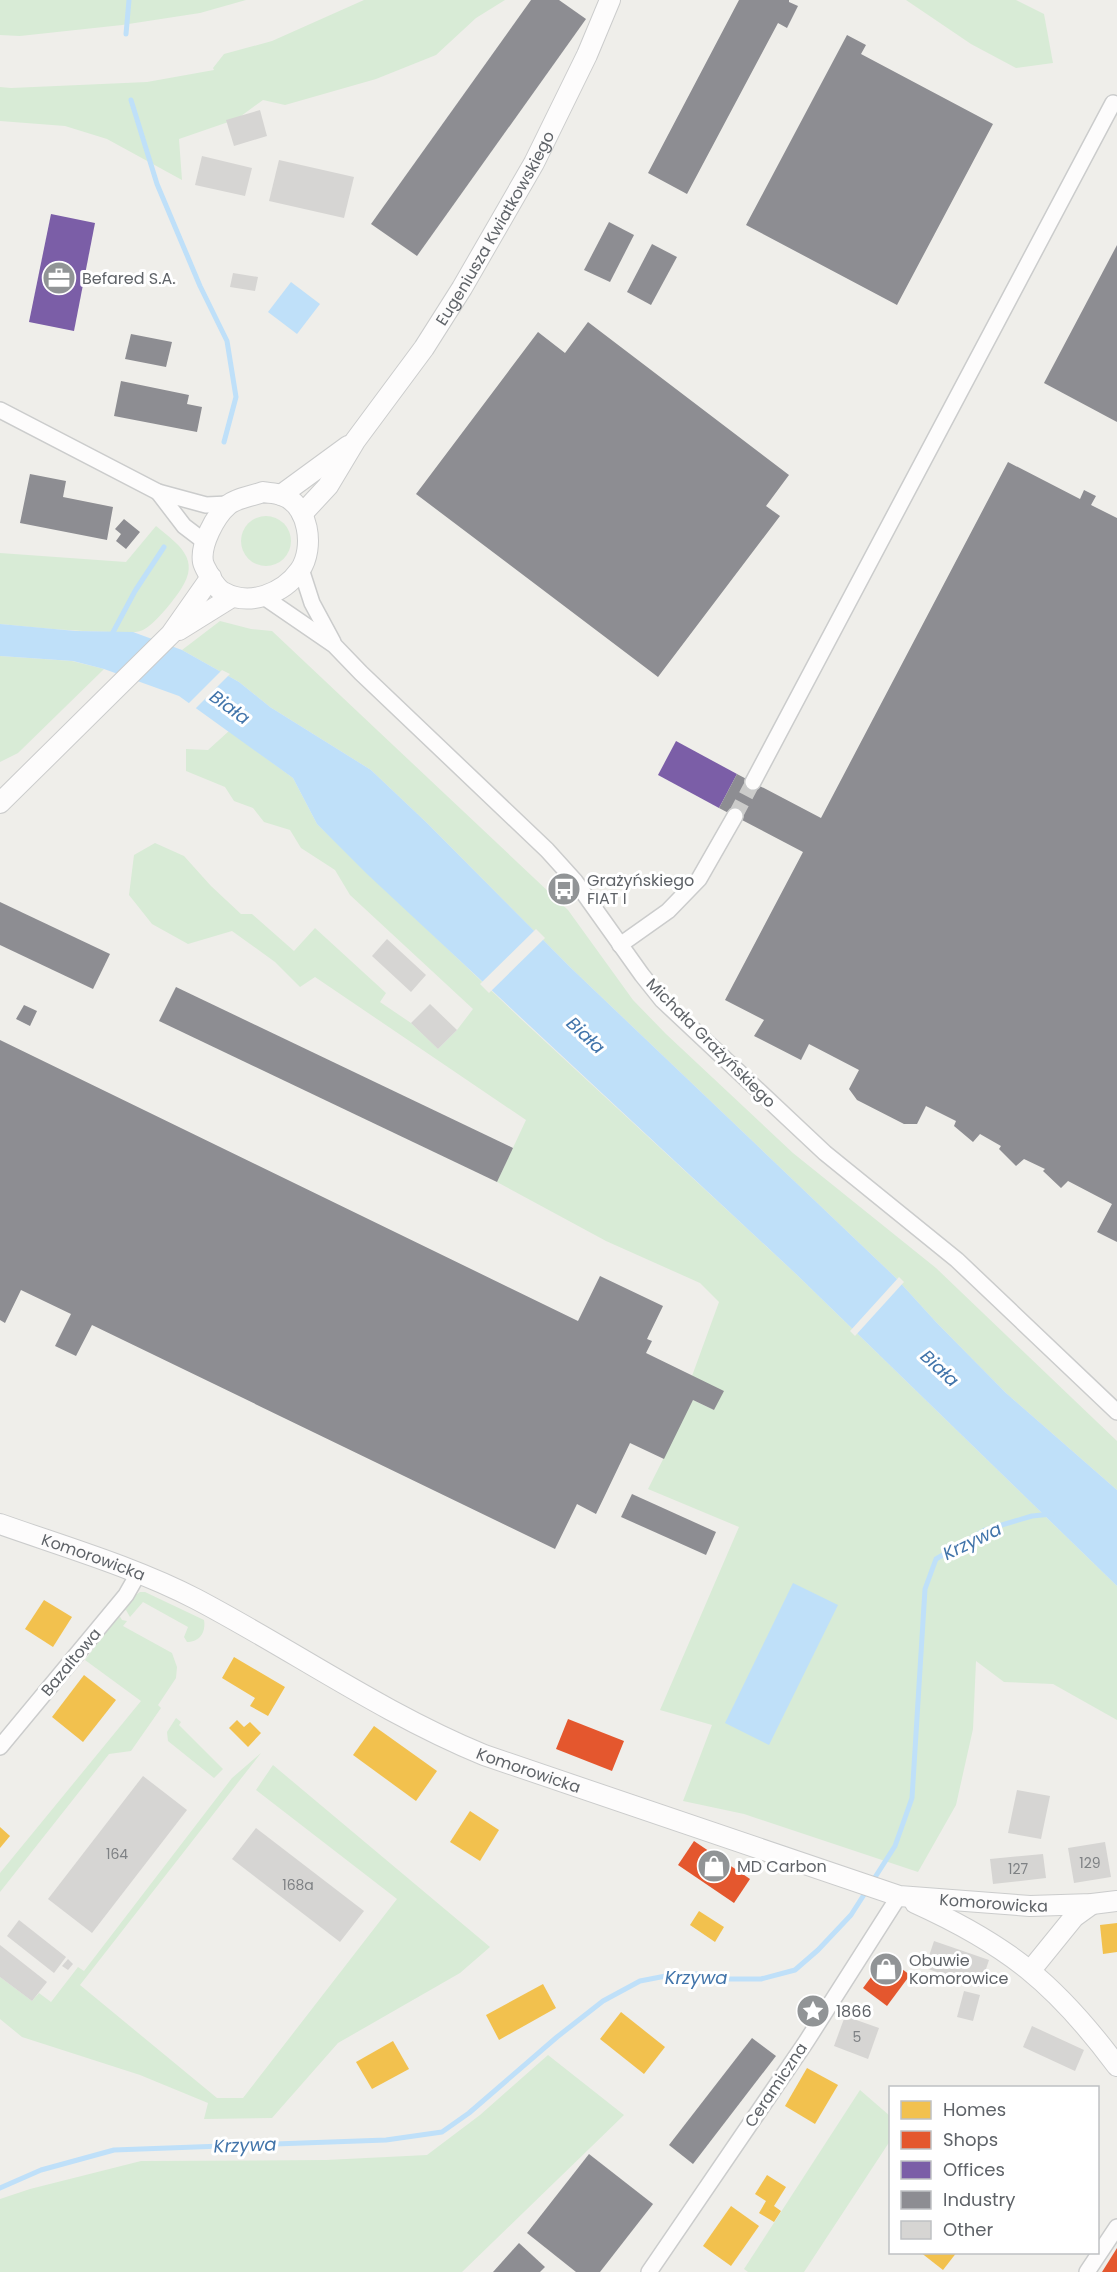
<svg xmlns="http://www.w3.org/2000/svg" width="1117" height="2272" font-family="Poppins,sans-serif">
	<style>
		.green { fill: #d8ebd6 }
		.water { fill: #bfe0f9 }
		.pier { fill: #efeeea }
		.homes { fill: #f2c14e }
		.shops { fill: #e4572e }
		.offices { fill: #7b5ea7 }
		.industry { fill: #8d8d92 }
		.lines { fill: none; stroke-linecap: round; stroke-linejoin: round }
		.stream { stroke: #bfe0f9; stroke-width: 5 }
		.building { fill: #d6d5d3 }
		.minor-tunnel { stroke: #cbcbca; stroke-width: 15; stroke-dasharray: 15 8; stroke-linecap: butt }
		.minor-casing { stroke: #cbcccc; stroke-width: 18 }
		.tertiary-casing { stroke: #cbcccc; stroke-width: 22 }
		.minor { stroke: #fdfcfc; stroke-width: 15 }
		.tertiary { stroke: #fdfcfc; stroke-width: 20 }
		.labels { text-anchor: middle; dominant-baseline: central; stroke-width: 6; stroke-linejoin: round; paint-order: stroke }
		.number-label { font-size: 14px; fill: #7e8184 }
		.street-label { font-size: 16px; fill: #5f6368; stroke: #fff }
		.poi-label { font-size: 16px; fill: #5f6368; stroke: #fff; text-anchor: start }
		.water-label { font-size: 18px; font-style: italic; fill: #4174aa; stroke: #fff }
	</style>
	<rect width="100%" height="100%" fill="#efeeea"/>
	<g class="green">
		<polygon points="0,0 246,0 200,13 122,25 20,36 0,35"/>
		<polygon points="364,0 505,0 476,18 436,55 376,79 285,105 263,100 237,119 179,139 182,180 107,139 65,126 0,121 0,87 11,88 147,82 214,70 213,68 224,54 272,41"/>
		<polygon points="906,0 1016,0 1044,14 1053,63 1016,68 971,44"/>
		<circle cx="266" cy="541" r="25"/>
		<path d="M156 526C179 545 201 559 181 589 174 600 154 625 143 630 134 634 121 632 111 632 74 631 37 628 0 624V553L126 562Z"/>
		<polygon points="220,621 251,629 272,631 568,910 633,1000 666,1034 793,1153 936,1268 1117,1441 1117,1490 1006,1393 936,1322 895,1277 570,967 427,823 371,770 270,707 239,682 182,650"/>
		<polygon points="0,656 72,661 104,669 18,753 0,762"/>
		<polygon points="229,731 293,778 317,824 521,1019 796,1274 1117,1586 1117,1720 1053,1684 1004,1682 976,1661 973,1729 956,1805 918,1872 744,1814 683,1801 712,1725 660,1710 739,1527 648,1489 693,1400 714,1410 723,1391 692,1376 719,1302 700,1283 606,1241 497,1182 526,1120 315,977 300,987 275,962 232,931 188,944 152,924 129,895 134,855 155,843 184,856 211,886 241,914 252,914 294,951 315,928 386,993 380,1002 411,1023 438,1049 457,1030 473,1009 350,895 335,870 301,848 290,830 264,822 253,808 234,801 225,787 186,771 186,749 208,750"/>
		<path d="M140 1592H145L204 1620C206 1632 200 1642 187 1642L184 1637 188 1627 143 1602 130 1617 126 1610 122 1611 134 1596Z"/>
		<polygon points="119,1615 122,1620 127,1621 123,1626 172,1653 177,1667 176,1678 158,1705 161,1708 131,1751 109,1754 0,1892 0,1873 141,1701 85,1660"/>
		<polygon points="176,1718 181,1722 179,1725 223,1769 214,1778 168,1741 167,1732"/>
		<polygon points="261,1753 80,1985 217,2098 243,2098 397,1899 256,1790 273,1765 490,1947 460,1973 338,2043 272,2118 204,2119 208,2103 140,2075 22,2037 0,2019 0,1977 32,2001 39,1993 51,2002 78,1967 84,1971 232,1778"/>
		<polygon points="548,2055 624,2115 462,2272 0,2272 0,2199 30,2189 141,2161 326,2160 427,2155 480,2115"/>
		<polygon points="860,2090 890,2116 890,2141 804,2272 748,2272 744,2269"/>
	</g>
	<g class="water">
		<polygon points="291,282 320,304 297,334 268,312"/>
		<polygon points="0,624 76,631 133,632 182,650 239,682 270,707 371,770 427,823 570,967 895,1277 936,1322 1006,1393 1117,1490 1117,1586 796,1274 367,874 317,824 293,778 179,696 104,669 73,661 0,656"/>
		<polygon points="793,1583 838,1605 769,1745 725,1723"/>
	</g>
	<g class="pier">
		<polygon points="222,670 230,674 194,710 187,705"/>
		<polygon points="536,929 545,938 489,993 480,984"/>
		<polygon points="899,1277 904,1282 855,1336 850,1331"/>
	</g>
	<g class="homes">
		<polygon points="44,1600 72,1617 53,1647 25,1629"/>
		<polygon points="234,1657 285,1687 268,1716 250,1706 255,1698 222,1678"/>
		<polygon points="84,1675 116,1700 83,1742 52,1717"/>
		<polygon points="237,1720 244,1727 250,1722 261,1733 248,1747 229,1728"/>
		<polygon points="374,1726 437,1771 416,1801 353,1755"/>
		<polygon points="470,1811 499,1830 480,1861 450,1842"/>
		<polygon points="0,1827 10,1836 0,1848"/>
		<polygon points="699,1911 724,1927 715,1942 690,1925"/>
		<polygon points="1117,1923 1117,1952 1103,1954 1100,1925"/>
		<polygon points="543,1984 556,2008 499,2040 486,2015"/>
		<polygon points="621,2012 665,2047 644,2074 600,2039"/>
		<polygon points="393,2041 409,2069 372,2089 356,2062"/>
		<polygon points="807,2068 838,2085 815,2124 785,2106"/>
		<polygon points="767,2175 786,2187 774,2206 781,2211 774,2222 759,2213 766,2201 755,2194"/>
		<polygon points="731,2206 759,2226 731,2266 703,2246"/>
		<polygon points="920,2252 957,2252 943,2270"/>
	</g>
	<g class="shops">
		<polygon points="568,1719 624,1741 612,1771 556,1749"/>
		<polygon points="694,1841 750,1879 734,1903 678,1865"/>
		<polygon points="886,1957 910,1975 887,2006 863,1988"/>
		<polygon points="1117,2248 1117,2272 1102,2272"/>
	</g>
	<g class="offices">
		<polygon points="51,214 95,223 74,331 29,322"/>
		<polygon points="676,741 737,774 719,808 658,775"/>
	</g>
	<g class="industry">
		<polygon points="531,0 559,0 586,19 417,256 371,224"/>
		<polygon points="739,0 789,0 789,2 798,6 787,28 778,23 687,194 648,173"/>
		<polygon points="847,35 866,45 861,54 993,124 897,305 746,225"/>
		<polygon points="609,222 634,235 610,282 584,270"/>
		<polygon points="652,244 677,257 651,305 627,292"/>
		<polygon points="1117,245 1117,422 1044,383"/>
		<polygon points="588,322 789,475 766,506 780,516 658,677 416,494 538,332 565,353"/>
		<polygon points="131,334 172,342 166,367 125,359"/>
		<polygon points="121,381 189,395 187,404 202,407 197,432 114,416"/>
		<polygon points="1008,462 1080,499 1084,490 1096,496 1091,505 1117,518 1117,1242 1097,1232 1112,1204 1068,1181 1061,1188 1043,1171 1045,1169 1024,1159 1016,1166 999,1149 1001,1146 980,1134 973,1142 954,1126 956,1121 926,1106 917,1124 904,1124 857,1100 849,1089 859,1070 809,1044 801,1060 754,1036 764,1020 725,1000 803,852 719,808 737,774 821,818"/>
		<polygon points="30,474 66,481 63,497 113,507 107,540 20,523"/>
		<polygon points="124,519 140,532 126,549 116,541 121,534 115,529"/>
		<polygon points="0,902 110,954 93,989 0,945"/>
		<polygon points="176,987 513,1148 497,1182 159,1021"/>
		<polygon points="24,1005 37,1011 30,1026 16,1019"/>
		<polygon points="0,1040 578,1321 600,1276 663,1306 647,1339 652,1341 646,1353 724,1391 714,1410 693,1400 664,1459 630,1443 596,1514 577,1504 555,1549 92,1325 76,1356 55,1346 71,1314 21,1290 5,1323 0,1320"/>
		<polygon points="632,1494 716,1532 706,1555 621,1517"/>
		<polygon points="752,2038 776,2056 693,2164 669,2145"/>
		<polygon points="589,2154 653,2204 600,2272 576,2272 527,2233"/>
		<polygon points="519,2243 545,2267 540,2272 493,2272"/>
	</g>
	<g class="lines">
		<g class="stream">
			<polyline points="126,34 129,0"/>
			<polyline points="131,100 157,184 200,286 227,341 236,397 224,442"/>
			<polyline points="111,636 135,591 164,547"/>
			<polyline points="872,1882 895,1846 912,1798 925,1589 936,1559 985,1530 1032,1516 1052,1514"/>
			<polyline points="0,2188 41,2170 114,2150 386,2140 442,2132 469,2113 557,2037 603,2001 640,1981 676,1974 698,1974 728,1979 761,1979 795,1970 818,1950 851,1915 867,1890"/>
		</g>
	</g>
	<g class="building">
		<polygon points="260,110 267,136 234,146 226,120"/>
		<polygon points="202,156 252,168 245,196 195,185"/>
		<polygon points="279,160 354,177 344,218 269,201"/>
		<polygon points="233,273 258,277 255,291 230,287"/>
		<polygon points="387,939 426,975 411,992 372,956"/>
		<polygon points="430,1004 457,1030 438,1049 411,1023"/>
		<polygon points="143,1776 187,1810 92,1933 48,1899"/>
		<polygon points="1017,1790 1050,1796 1041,1839 1008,1833"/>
		<polygon points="256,1828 364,1911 340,1942 232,1859"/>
		<polygon points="1105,1842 1111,1877 1074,1883 1068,1848"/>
		<polygon points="1043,1854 1046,1878 993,1884 990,1859"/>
		<polygon points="19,1920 66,1957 54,1973 7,1936"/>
		<polygon points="934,1941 989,1960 980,1987 925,1968"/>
		<polygon points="0,1945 47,1982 32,2001 0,1977"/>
		<polygon points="68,1959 73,1964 68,1970 62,1966"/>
		<polygon points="964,1991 980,1995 973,2021 957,2017"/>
		<polygon points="845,2016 879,2028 868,2059 834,2046"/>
		<polygon points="1032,2026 1084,2050 1075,2071 1023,2047"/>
	</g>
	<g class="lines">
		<polyline class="minor-tunnel" points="735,816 753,782"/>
		<defs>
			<g id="minor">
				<polyline points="0,410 158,492 206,505 229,504"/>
				<polyline points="158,492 184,526 205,542"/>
				<polyline points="301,569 312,603 333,642"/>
				<polyline points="264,597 334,645 361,673 547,850 575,881 642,975 662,1000 825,1153 957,1260 1117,1412"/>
				<polyline points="753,782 1113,103"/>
				<polyline points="620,945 668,911 699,879 735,816"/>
				<polyline points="0,1747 126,1595 138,1574"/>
				<polyline points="649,2272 806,2042 899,1896"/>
				<polyline points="1087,2272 1117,2227"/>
			</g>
			<g id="tertiary">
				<path d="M263 492C268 493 276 493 281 495 309 504 315 548 300 570 283 594 249 607 223 592 217 589 215 584 211 579 209 574 204 567 203 562 200 545 215 516 228 505 236 498 253 496 263 492Z"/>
				<polyline points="281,495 348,446"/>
				<path id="s1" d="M302 514 328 486 355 441 424 348 462 288 534 163 587 55 610 0"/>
				<polyline points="179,630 232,597"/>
				<polyline points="0,803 171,634 211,577"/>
				<path id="s2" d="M0 1524C65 1547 134 1567 196 1599 293 1650 382 1713 484 1755L899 1896 1030 1906 1092 1904 1117 1901"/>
				<path d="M915 1903C1008 1945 1056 1984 1117 2066"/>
				<polyline points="1031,1970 1074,1917 1092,1904"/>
			</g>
		</defs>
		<use href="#minor" class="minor-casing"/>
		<use href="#tertiary" class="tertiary-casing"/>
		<use href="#minor" class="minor"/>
		<use href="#tertiary" class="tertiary"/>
	</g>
	<defs>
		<symbol id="office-disc" viewBox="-11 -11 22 22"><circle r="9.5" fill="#919496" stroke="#fff"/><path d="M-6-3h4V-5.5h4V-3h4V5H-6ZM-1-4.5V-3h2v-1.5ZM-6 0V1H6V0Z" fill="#fff"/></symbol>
		<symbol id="bus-disc" viewBox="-11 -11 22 22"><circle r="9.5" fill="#919496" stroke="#fff"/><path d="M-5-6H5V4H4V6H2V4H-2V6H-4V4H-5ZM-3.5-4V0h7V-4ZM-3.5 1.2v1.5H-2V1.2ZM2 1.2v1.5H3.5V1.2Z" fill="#fff"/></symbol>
		<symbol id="shop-disc" viewBox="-11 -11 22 22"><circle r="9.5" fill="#919496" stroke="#fff"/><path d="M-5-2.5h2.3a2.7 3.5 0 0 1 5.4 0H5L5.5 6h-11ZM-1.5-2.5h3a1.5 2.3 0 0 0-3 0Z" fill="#fff"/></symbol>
		<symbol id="sight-disc" viewBox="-11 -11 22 22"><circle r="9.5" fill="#919496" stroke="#fff"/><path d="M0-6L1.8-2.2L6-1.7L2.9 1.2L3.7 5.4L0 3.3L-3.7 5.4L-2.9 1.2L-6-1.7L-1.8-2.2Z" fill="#fff"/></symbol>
	</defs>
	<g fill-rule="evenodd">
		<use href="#office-disc" x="40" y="259" width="38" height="38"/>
		<use href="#bus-disc" x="545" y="870" width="38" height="38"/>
		<use href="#shop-disc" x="695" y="1847" width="38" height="38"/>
		<use href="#shop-disc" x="867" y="1950" width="38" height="38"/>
		<use href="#sight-disc" x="794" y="1992" width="38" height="38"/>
	</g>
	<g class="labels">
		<g class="number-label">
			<text x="117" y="1854">164</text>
			<text x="1090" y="1863">129</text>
			<text x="1018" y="1869">127</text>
			<text x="298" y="1885">168a</text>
			<text x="857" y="2037">5</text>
		</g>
		<g class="street-label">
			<text stroke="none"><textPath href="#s1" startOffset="346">Eugeniusza Kwiatkowskiego</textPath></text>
			<text transform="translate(711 1043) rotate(45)">Michała Grażyńskiego</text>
			<text stroke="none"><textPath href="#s2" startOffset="99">Komorowicka</textPath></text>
			<text transform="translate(71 1662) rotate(-50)">Bazaltowa</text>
			<text stroke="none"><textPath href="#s2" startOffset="585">Komorowicka</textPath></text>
			<text stroke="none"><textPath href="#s2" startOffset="1071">Komorowicka</textPath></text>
			<text transform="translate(776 2085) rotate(-56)">Ceramiczna</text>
		</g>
		<g class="poi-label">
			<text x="82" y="278">Befared S.A.</text>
			<text x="587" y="880">Grażyńskiego<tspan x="587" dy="18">FIAT I</tspan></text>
			<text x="737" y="1866">MD Carbon</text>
			<text x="909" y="1960">Obuwie<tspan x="909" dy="18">Komorowice</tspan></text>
			<text x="836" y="2011">1866</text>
		</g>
		<g class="water-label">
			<text transform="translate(230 707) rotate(36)">Biała</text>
			<text transform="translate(586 1035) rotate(43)">Biała</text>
			<text transform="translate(940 1368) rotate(43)">Biała</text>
			<text transform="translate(972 1541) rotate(-26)">Krzywa</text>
			<text x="696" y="1977">Krzywa</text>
			<text transform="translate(245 2145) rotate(-2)">Krzywa</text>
		</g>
	</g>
	<rect x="889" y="2086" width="210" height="168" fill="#ffffff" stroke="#bfc1c3" stroke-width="1.5"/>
	<rect x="901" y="2101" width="30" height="18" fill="#f2c14e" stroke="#bfc1c3" stroke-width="1.5"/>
	<text x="943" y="2116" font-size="18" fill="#5f6368">Homes</text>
	<rect x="901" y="2131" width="30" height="18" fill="#e4572e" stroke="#bfc1c3" stroke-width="1.5"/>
	<text x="943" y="2146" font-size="18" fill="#5f6368">Shops</text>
	<rect x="901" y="2161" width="30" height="18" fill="#7b5ea7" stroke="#bfc1c3" stroke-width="1.5"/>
	<text x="943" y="2176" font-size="18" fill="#5f6368">Offices</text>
	<rect x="901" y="2191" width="30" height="18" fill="#8d8d92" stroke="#bfc1c3" stroke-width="1.5"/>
	<text x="943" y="2206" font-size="18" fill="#5f6368">Industry</text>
	<rect x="901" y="2221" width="30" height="18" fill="#d6d5d3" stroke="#bfc1c3" stroke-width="1.5"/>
	<text x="943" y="2236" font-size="18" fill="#5f6368">Other</text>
</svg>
